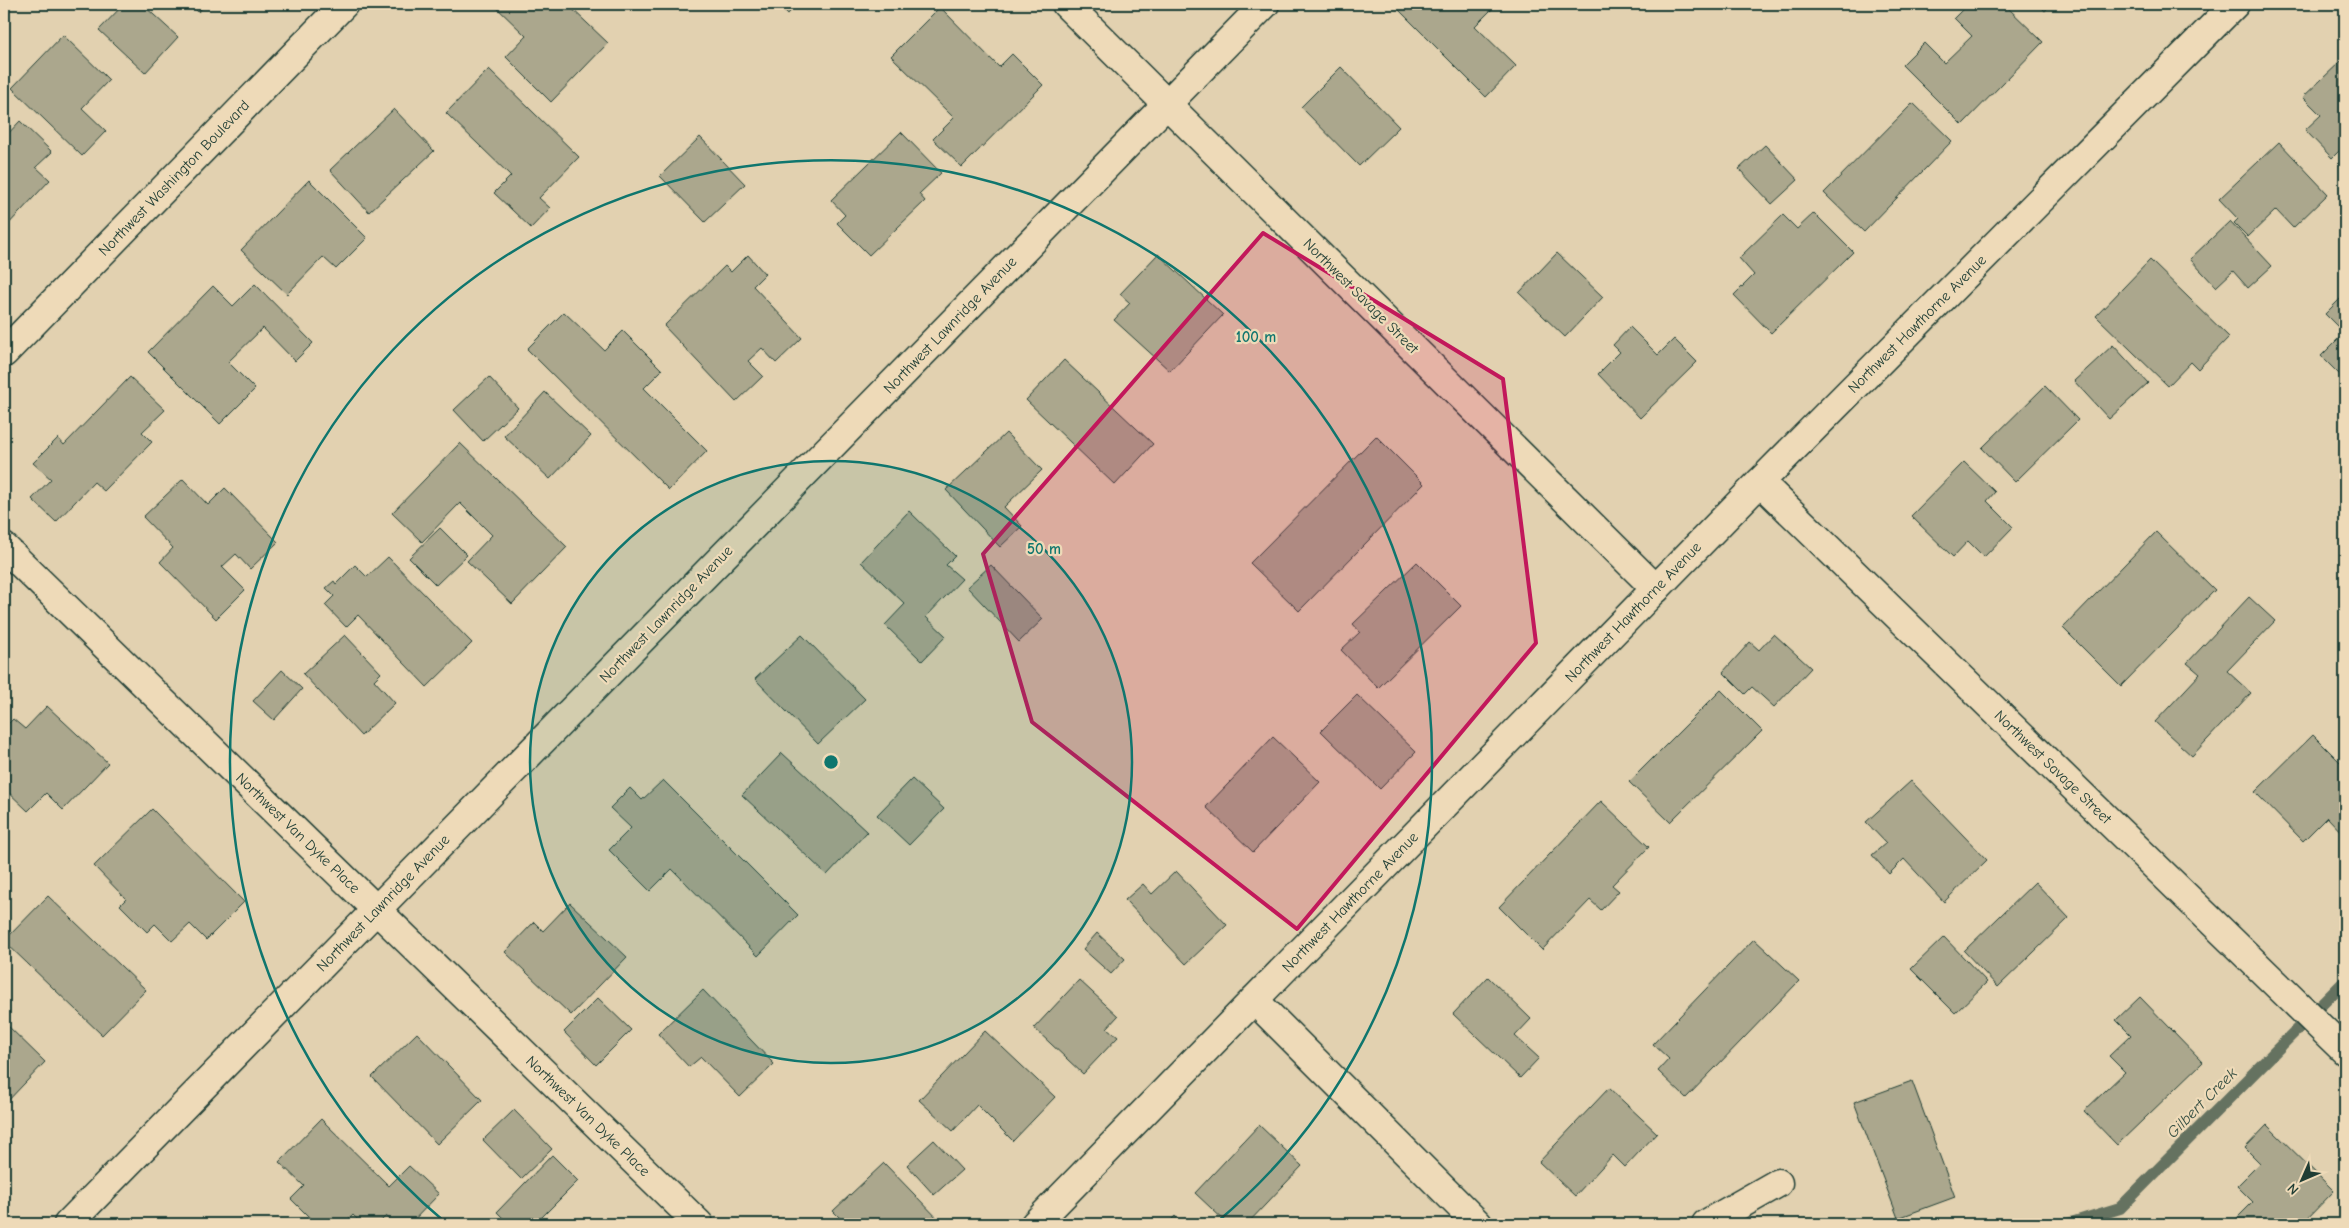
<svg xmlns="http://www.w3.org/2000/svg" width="2349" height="1228" font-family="'Comic Neue',sans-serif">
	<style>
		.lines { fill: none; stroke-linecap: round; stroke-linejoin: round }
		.stream { stroke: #657260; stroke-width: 12 }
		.building { fill: #aba78d; stroke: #1f3d34 }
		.street-casing { stroke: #1f3d34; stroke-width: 31 }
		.secondary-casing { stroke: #1f3d34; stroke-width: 31 }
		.street { stroke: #eedab8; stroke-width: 28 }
		.secondary { stroke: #eedab8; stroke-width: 28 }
		.marked { fill: #c2185b; fill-opacity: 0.2; stroke: #c2185b; stroke-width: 4; stroke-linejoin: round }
		.ring { fill: none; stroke: #0f766e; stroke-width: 2.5 }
		.labels { text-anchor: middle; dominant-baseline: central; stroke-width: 4.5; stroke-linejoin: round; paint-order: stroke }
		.street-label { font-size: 15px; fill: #1f3d34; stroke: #eedab8 }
		.water-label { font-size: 16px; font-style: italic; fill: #364f43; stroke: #eedab8 }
		.centre { fill: #0f766e; stroke: #eedab8; stroke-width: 2.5 }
		.ring-label { font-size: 15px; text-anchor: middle; font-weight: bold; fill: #0f766e; stroke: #eedab8; stroke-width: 4.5; stroke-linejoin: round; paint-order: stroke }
	</style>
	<rect width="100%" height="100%" fill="#e2d1b0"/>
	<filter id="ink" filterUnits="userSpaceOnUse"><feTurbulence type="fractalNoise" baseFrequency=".02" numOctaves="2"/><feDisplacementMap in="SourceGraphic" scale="10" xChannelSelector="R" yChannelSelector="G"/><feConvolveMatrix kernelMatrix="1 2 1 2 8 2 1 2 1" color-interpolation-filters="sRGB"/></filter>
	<g filter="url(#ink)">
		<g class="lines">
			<polyline class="stream" points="2068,1224 2120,1208 2345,981"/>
		</g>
		<g class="building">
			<polygon points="124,4 142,4 178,37 145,73 99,30"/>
			<polygon points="190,4 207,4 198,12"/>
			<polygon points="493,4 567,4 608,43 551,102 506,57 526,36"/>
			<polygon points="777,4 797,4 788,14"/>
			<polygon points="1406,4 1497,4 1475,26 1516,66 1486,97 1399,10"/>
			<polygon points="1968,4 2004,4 2043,42 1962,125 1902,65 1924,43 1944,63 1972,36 1954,18"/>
			<polygon points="2038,4 2051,4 2045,11"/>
			<polygon points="940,7 999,67 1012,54 1043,85 962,167 933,139 954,118 891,56"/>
			<polygon points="63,35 109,80 82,108 106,131 82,156 12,88"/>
			<polygon points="2341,61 2345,66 2345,145 2332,158 2305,130 2321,115 2303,97"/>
			<polygon points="1341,67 1399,127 1359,166 1301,107"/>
			<polygon points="489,69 579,157 539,198 550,208 531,228 494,193 511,176 446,113"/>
			<polygon points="1913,103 1952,141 1864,232 1824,193"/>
			<polygon points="394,109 434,151 369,212 330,170"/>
			<polygon points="20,121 52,152 36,167 50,180 4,229 4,138"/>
			<polygon points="901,132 941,173 919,194 925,201 869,255 837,223 845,215 831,200"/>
			<polygon points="700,137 745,184 705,222 660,176"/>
			<polygon points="2279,142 2328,194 2293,228 2276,210 2248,237 2234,223 2238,219 2219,199"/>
			<polygon points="1765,145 1798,180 1772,204 1739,169"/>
			<polygon points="309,180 367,238 336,269 323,257 287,294 241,250"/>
			<polygon points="1814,213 1853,252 1771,333 1734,295 1754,275 1739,258 1783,215 1797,229"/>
			<polygon points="2230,221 2272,266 2248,288 2233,271 2216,287 2190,259"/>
			<polygon points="1557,253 1603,297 1565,337 1519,293"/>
			<polygon points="1158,254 1223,315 1170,371 1114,320 1130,303 1120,294"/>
			<polygon points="748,255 765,274 753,286 802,338 776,363 762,348 748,361 763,376 736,402 664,326 725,266 731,272"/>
			<polygon points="2150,260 2229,337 2198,369 2191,362 2168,386 2096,316"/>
			<polygon points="255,284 313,343 295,361 263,328 228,362 255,389 220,424 148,352 213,286 233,306"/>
			<polygon points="2345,294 2345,380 2321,356 2344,333 2325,314"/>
			<polygon points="564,312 604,350 623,331 662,370 644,388 707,451 669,490 527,349"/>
			<polygon points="1630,327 1658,355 1674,339 1697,362 1640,418 1598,374 1620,352 1613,345"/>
			<polygon points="2113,345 2148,383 2109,419 2074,381"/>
			<polygon points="1064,360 1153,444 1115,485 1026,400"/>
			<polygon points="130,377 165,410 142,432 152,442 104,491 94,482 56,522 32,499 51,479 33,463 58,438 64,445"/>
			<polygon points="489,377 518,408 483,441 454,410"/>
			<polygon points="2045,386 2078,420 2015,482 1982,448"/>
			<polygon points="545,392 591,436 550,479 504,436"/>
			<polygon points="1006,433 1042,470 1004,507 1022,526 1000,547 946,490"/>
			<polygon points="1376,436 1424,484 1299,611 1250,563"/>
			<polygon points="460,443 567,547 512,604 467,561 492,535 460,503 422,542 392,513"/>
			<polygon points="1964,462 1995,492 1987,501 2013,527 1984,557 1968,541 1953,557 1911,516"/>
			<polygon points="183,479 208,505 225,488 278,542 250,569 236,554 222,567 245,590 216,619 160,562 173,548 143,517"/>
			<polygon points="909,511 955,556 946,565 962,579 926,617 946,636 922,661 885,625 905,604 861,562"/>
			<polygon points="440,528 467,555 436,585 409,558"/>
			<polygon points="2156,532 2215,590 2121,686 2063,628"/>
			<polygon points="388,557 472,643 427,687 358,615 346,627 325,605 334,596 326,588 334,581 336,584 355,565 367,577"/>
			<polygon points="1417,562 1461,606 1378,688 1341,650 1360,632 1353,624"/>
			<polygon points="991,565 1043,619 1019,642 967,587"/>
			<polygon points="2249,597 2275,621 2227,671 2251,693 2192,756 2155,722 2200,674 2187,663"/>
			<polygon points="1774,634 1811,668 1774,707 1752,687 1745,694 1723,672 1750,642 1759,650"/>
			<polygon points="345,635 381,673 374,680 395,703 361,736 303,674"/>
			<polygon points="802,635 865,699 818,744 755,679"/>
			<polygon points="282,670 302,689 274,720 253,701"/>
			<polygon points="1721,690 1762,731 1670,822 1629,782"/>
			<polygon points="1357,695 1416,752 1380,789 1321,731"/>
			<polygon points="47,706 108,763 63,810 46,793 28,811 4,788 4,728 13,719 25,729"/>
			<polygon points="2313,735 2345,767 2345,836 2327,817 2303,841 2255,792"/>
			<polygon points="1273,737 1320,782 1253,852 1206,807"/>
			<polygon points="782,753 867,832 827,875 742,795"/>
			<polygon points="912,779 944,809 909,845 877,815"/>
			<polygon points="663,780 798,915 758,956 672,869 650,891 609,850 631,828 610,808 630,788 642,800"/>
			<polygon points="1911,781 1987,860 1944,902 1904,859 1889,874 1872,855 1886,843 1866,822"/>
			<polygon points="1601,801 1649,847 1612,885 1619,891 1601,910 1590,900 1542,950 1499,907"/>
			<polygon points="152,809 244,902 206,940 190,924 172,941 155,924 147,932 120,905 126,899 94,866"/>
			<polygon points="1176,871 1227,925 1186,964 1125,900 1143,884 1152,894"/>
			<polygon points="2035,882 2069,918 1998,987 1964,951"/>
			<polygon points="48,896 146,990 102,1035 4,941"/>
			<polygon points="570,903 627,957 571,1015 505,952 534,922 543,931"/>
			<polygon points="1097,933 1125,959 1111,974 1083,949"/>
			<polygon points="1944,937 1987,982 1955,1013 1911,969"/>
			<polygon points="1754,939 1799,981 1686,1098 1658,1071 1669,1059 1653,1044"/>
			<polygon points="1488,977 1531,1019 1515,1036 1539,1058 1520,1078 1453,1014"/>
			<polygon points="1079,980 1118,1016 1107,1028 1118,1037 1083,1074 1034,1028"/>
			<polygon points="703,990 774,1064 740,1097 701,1057 689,1067 658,1034"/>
			<polygon points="2140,997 2203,1062 2117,1145 2084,1111 2125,1072 2109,1056 2131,1035 2116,1020"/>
			<polygon points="598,998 631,1030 596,1065 564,1032"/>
			<polygon points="4,1022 45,1062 4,1105"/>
			<polygon points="985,1031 1055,1097 1013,1141 977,1105 953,1131 919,1100"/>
			<polygon points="417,1033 482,1100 437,1144 372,1077"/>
			<polygon points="1912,1081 1955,1197 1898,1218 1854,1102"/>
			<polygon points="1609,1088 1657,1133 1625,1167 1613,1155 1575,1196 1539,1162"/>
			<polygon points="514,1110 552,1149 521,1179 483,1140"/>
			<polygon points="321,1119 389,1186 409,1166 439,1194 410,1224 395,1224 386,1216 378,1224 362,1224 353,1215 344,1224 316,1224 291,1199 304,1186 279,1162"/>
			<polygon points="1259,1125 1302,1166 1247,1224 1228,1224 1195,1193"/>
			<polygon points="2267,1125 2334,1191 2302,1224 2231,1224 2253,1202 2237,1186 2260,1163 2245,1148"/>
			<polygon points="934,1140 962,1170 934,1195 907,1165"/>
			<polygon points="552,1155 578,1181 535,1224 509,1224 497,1212"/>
			<polygon points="884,1163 943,1224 846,1224 833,1211"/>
			<polygon points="1175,1216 1183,1224 1167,1224"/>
		</g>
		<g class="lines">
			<defs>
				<g id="street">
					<polyline points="4,547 699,1224"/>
					<polyline points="1254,1000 1478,1224"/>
					<polyline points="68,1224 1265,4"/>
					<polyline points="1706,1224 1778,1183"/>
				</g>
				<g id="secondary">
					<polyline points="1066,4 1656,589"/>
					<polyline points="4,353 344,4"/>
					<polyline points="1760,482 2345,1051"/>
					<polyline points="1035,1224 1760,482 2235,4"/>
				</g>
			</defs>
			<use href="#street" class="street-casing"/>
			<use href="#secondary" class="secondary-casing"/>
			<use href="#street" class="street"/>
			<use href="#secondary" class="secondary"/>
		</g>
	</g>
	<path class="marked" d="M1263 233 1503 379 1536 643 1297 929 1032 722 983 554Z"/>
	<circle cx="831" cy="762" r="301" fill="#0f766e" fill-opacity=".12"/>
	<g class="ring">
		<circle cx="831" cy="762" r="301"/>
		<path d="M445 1222A601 601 0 1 1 1217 1222"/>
	</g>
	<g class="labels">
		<g class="street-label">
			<text transform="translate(174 178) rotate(-46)">Northwest Washington Boulevard</text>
			<text transform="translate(1361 296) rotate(45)">Northwest Savage Street</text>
			<text transform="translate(1917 324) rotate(-45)">Northwest Hawthorne Avenue</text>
			<text transform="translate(950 325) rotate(-46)">Northwest Lawnridge Avenue</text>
			<text transform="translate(1633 612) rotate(-46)">Northwest Hawthorne Avenue</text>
			<text transform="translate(666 614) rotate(-46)">Northwest Lawnridge Avenue</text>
			<text transform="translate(2053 767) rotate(44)">Northwest Savage Street</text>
			<text transform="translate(298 833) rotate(44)">Northwest Van Dyke Place</text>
			<text transform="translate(1350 902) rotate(-46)">Northwest Hawthorne Avenue</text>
			<text transform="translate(383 903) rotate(-46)">Northwest Lawnridge Avenue</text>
			<text transform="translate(588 1116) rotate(44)">Northwest Van Dyke Place</text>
		</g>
		<g class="water-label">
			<text transform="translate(2202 1103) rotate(-45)">Gilbert Creek</text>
		</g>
	</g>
	<circle cx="831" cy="762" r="8" class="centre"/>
	<g class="ring-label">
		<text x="1256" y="342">100 m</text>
		<text x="1044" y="554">50 m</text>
	</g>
	<rect width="2349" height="1228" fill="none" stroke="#eedab8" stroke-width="20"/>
	<rect x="10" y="10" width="2329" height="1208" fill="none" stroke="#1f3d34" stroke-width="2" filter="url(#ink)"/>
	<g transform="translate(2302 1180) rotate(225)" stroke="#eedab8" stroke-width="4" paint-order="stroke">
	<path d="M0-4L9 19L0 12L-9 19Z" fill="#1f3d34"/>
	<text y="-8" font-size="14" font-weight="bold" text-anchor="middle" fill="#1f3d34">N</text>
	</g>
</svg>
